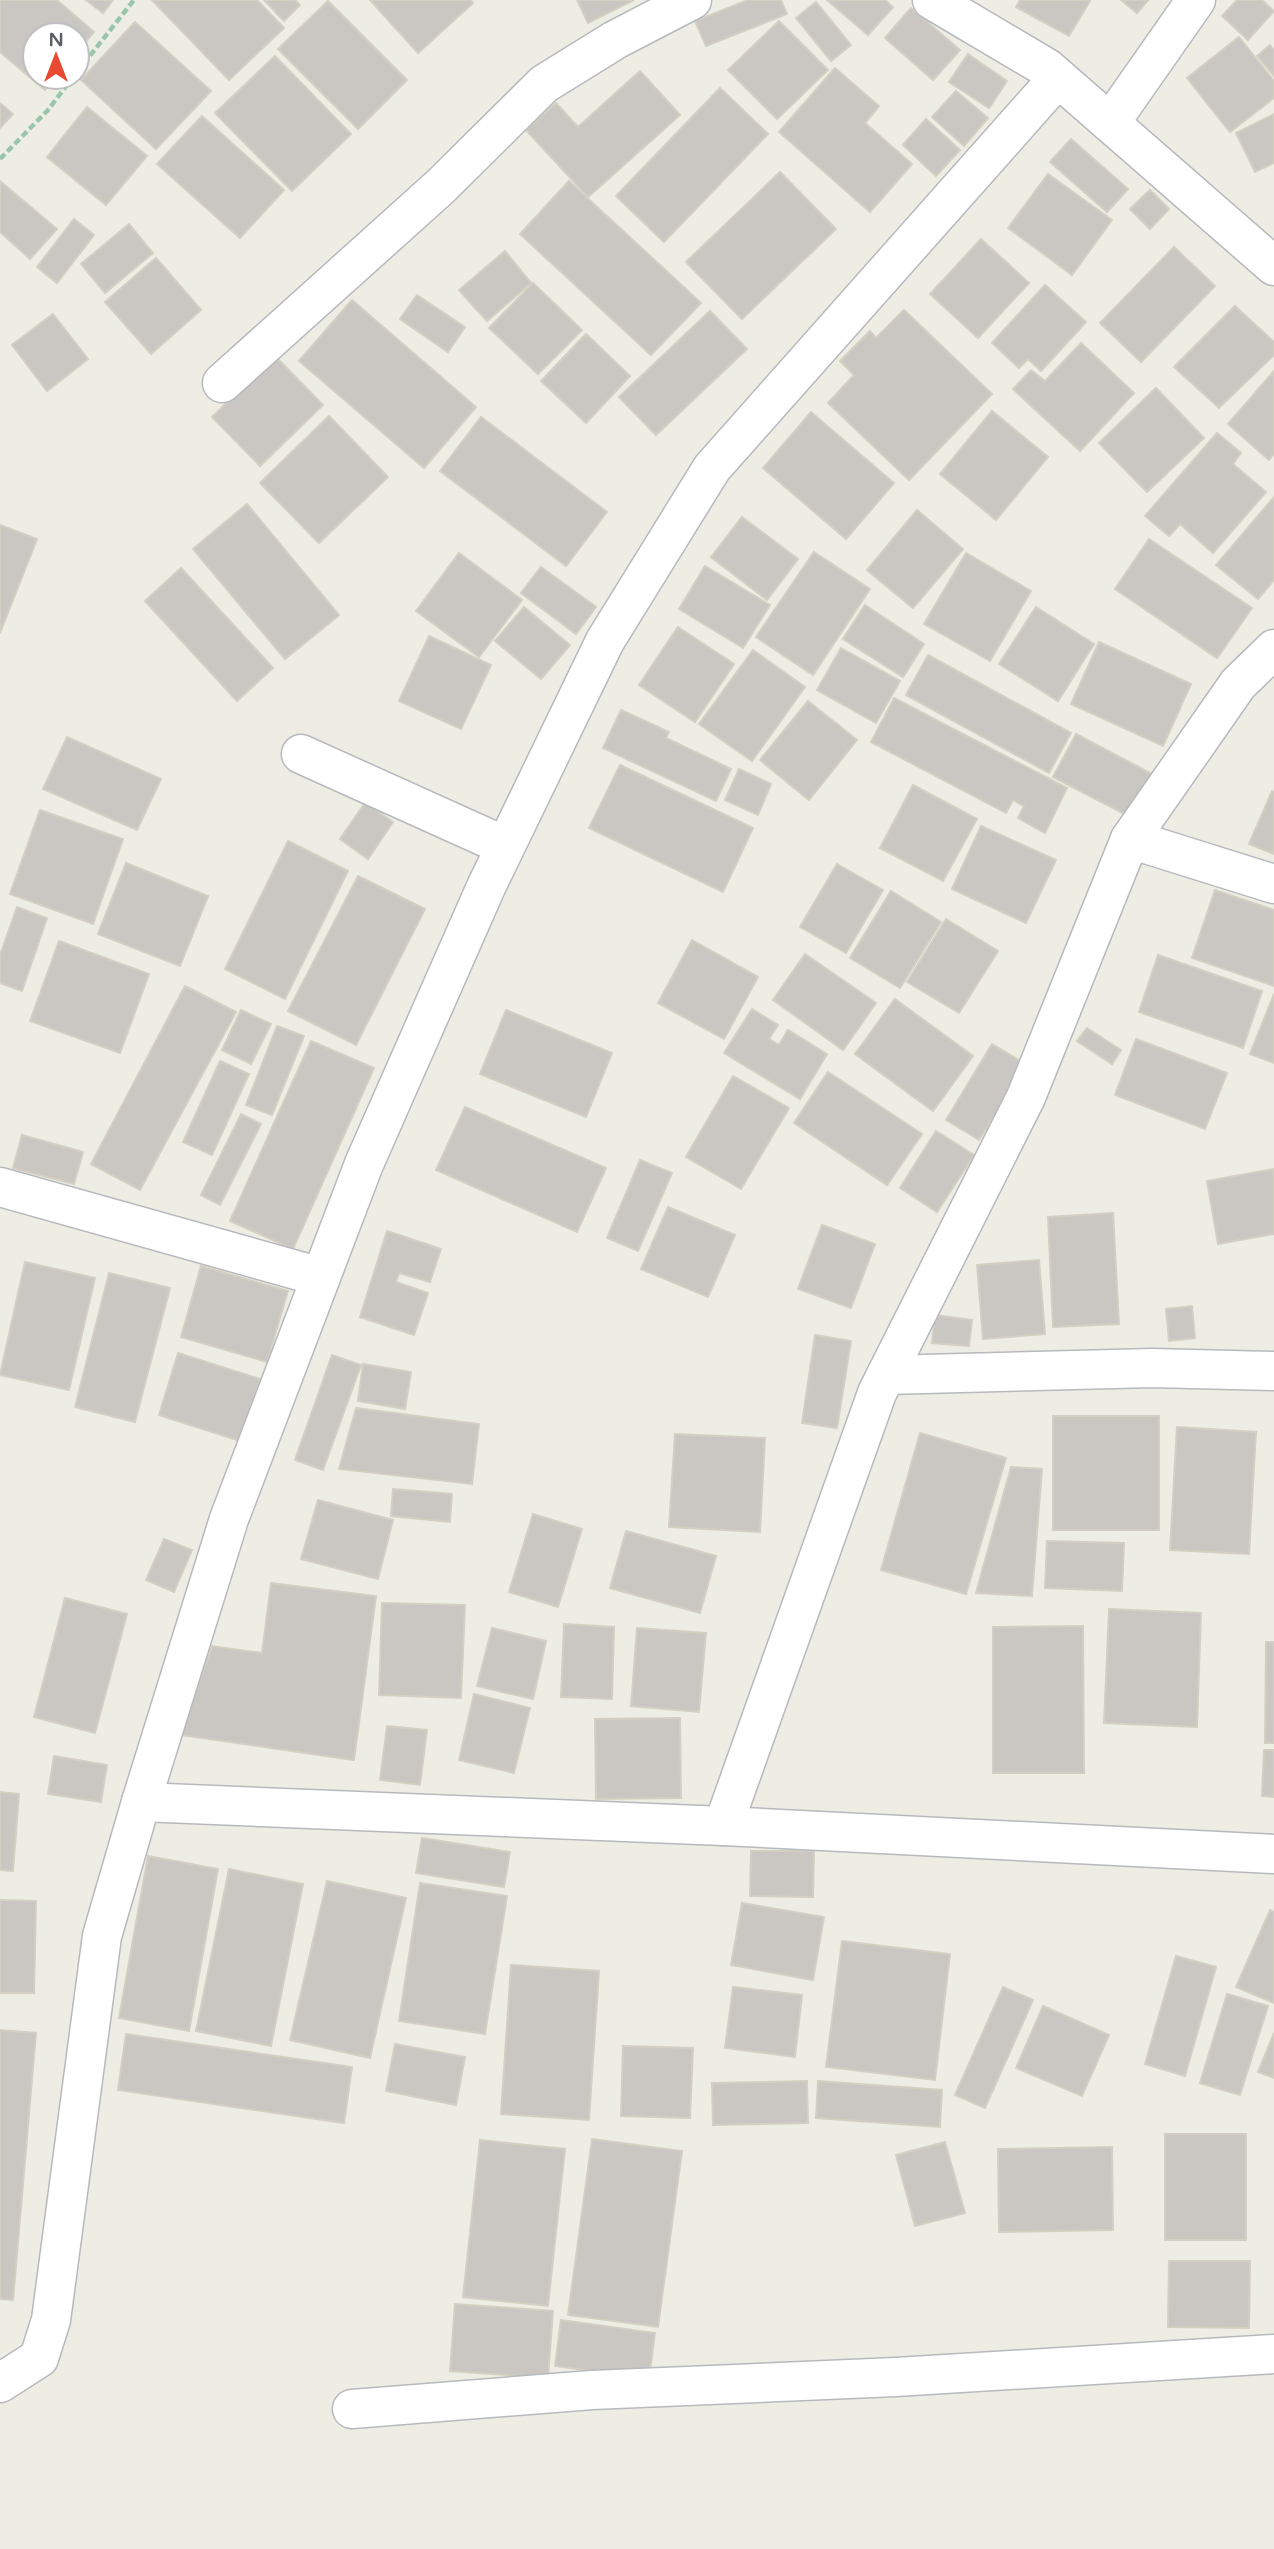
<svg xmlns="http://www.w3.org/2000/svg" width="1274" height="2549" font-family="'Varela Round',sans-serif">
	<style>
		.building { fill: #cac6c1; stroke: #d3cfc2; stroke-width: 2 }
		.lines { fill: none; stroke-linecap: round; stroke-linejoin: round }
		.street-casing { stroke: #b6b9be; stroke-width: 41 }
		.path { stroke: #99c6a9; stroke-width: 4.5; stroke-dasharray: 7 3.5; stroke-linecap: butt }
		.street { stroke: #fff; stroke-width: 38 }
	</style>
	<rect width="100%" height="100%" fill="#eeede4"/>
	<g class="building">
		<polygon points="0,0 57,0 94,32 77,52 77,35 35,35 35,77 56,77 45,90 0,52"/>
		<polygon points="86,0 113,0 103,13"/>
		<polygon points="152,0 257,0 284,28 229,80"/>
		<polygon points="264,0 295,0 300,5 284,21"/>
		<polygon points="370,0 470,0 473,3 418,53"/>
		<polygon points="577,0 634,0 588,23"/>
		<polygon points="748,0 781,0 787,14 706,46 695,21"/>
		<polygon points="827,0 885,0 893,7 868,35"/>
		<polygon points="1020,0 1089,0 1090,1 1069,36 1016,7"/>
		<polygon points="1121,0 1148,0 1137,13"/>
		<polygon points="1237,0 1262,0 1274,11 1248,40 1222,16"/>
		<polygon points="328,1 407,80 358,129 278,49"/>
		<polygon points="816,2 851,45 831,61 796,18"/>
		<polygon points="911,8 960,50 933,80 885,38"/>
		<polygon points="779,21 828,70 777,119 728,70"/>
		<polygon points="135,22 211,91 156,149 81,80"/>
		<polygon points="1239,37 1274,81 1274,98 1230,132 1187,78"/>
		<polygon points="1270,45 1274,50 1274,76 1257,56"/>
		<polygon points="968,54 1007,81 989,108 949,82"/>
		<polygon points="275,56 351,134 292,191 215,113"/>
		<polygon points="835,68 879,106 865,123 912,164 870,212 779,132"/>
		<polygon points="640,71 680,115 588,197 526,130 556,103 578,127"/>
		<polygon points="720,88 768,134 664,242 616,196"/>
		<polygon points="956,91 988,118 964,146 932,117"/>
		<polygon points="0,103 13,114 0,128"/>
		<polygon points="87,107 147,156 106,205 47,157"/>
		<polygon points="1274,114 1274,163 1255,172 1236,133"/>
		<polygon points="202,116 284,190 240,238 157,164"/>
		<polygon points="926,119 960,150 936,176 903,145"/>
		<polygon points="1071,139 1128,189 1107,212 1050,162"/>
		<polygon points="780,172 836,229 742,319 686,262"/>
		<polygon points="1048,174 1112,220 1072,275 1008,228"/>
		<polygon points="0,181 57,229 30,259 0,232"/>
		<polygon points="569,181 701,303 651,355 520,234"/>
		<polygon points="1150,190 1169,209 1150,229 1130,209"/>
		<polygon points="74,219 94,235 57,283 37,267"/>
		<polygon points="129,224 153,253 105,293 81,264"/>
		<polygon points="981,239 1029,283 978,338 930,294"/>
		<polygon points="1174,247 1215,286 1141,362 1100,323"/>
		<polygon points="505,251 531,283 487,321 459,290"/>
		<polygon points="156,258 201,310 151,354 105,302"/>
		<polygon points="533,283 582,330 538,374 489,328"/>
		<polygon points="1045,285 1086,322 1041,371 1028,359 1019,368 992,343"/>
		<polygon points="417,295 465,327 448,352 400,319"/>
		<polygon points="352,300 476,407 424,468 299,361"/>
		<polygon points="1235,306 1274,342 1274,355 1219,408 1174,367"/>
		<polygon points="904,310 992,394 909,480 828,403 854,375 840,361 870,331 876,338"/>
		<polygon points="710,311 747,349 656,435 619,397"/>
		<polygon points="53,314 88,359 47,391 12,345"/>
		<polygon points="586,334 630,376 586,423 541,381"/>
		<polygon points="1081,343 1134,393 1080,451 1013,389 1031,370 1045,381"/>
		<polygon points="275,356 323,405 260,466 212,417"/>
		<polygon points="1274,371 1274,454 1269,460 1228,424"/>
		<polygon points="1156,388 1204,438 1147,492 1099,443"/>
		<polygon points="992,411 1048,457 996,520 940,474"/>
		<polygon points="811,412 894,483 846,539 763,468"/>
		<polygon points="329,416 388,477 319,543 260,483"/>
		<polygon points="481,417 607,512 566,566 440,471"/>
		<polygon points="1217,433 1241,453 1233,464 1266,492 1213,553 1180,524 1169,536 1145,516"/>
		<polygon points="1274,497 1274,580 1258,599 1216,565"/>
		<polygon points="247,504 339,615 285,659 193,549"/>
		<polygon points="917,510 963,549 913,608 867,570"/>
		<polygon points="742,517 798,559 767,600 711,557"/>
		<polygon points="0,525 37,539 0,633"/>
		<polygon points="1149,539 1252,608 1217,658 1115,589"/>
		<polygon points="814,552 870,589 813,675 756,637"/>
		<polygon points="459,553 522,600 479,657 416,611"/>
		<polygon points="966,553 1031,591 990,661 924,624"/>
		<polygon points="705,566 770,605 743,648 679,609"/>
		<polygon points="541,567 596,607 576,634 521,593"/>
		<polygon points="181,568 273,668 237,701 145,601"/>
		<polygon points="865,605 924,644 903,677 843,639"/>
		<polygon points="524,607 570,645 541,679 495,641"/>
		<polygon points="1036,607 1094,644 1058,701 999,664"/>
		<polygon points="678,627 734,664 695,722 639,685"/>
		<polygon points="429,636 491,665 461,729 399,701"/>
		<polygon points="1099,642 1191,684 1163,746 1071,704"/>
		<polygon points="841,648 900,681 876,723 817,690"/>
		<polygon points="753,650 805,687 752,761 699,724"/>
		<polygon points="928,655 1071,733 1049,773 906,695"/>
		<polygon points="894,698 1067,788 1045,833 1018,818 1024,806 1013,800 1006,813 871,742"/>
		<polygon points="808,701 857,740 809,800 760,760"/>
		<polygon points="621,710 669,732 666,738 731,769 716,801 603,748"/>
		<polygon points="1076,734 1154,775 1132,818 1053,777"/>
		<polygon points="67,737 161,779 137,830 43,789"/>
		<polygon points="620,765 753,828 723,892 589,828"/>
		<polygon points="739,769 771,784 758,815 725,800"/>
		<polygon points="913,785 977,819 943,881 880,848"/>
		<polygon points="1272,791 1274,792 1274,854 1249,844"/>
		<polygon points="365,803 393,822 368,859 340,839"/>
		<polygon points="40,810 123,839 93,924 10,894"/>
		<polygon points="981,826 1056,860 1026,923 952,889"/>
		<polygon points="288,841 348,871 285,999 225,969"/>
		<polygon points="126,863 208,896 180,966 98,934"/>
		<polygon points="837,864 883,890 846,953 800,927"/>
		<polygon points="358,876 425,909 356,1045 288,1011"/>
		<polygon points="1215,890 1274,910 1274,986 1192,958"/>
		<polygon points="891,891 941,922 900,988 850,958"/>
		<polygon points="17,907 47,918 22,991 0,983 0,955"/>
		<polygon points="946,919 998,951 959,1013 907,982"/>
		<polygon points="692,940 758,977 724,1039 658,1003"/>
		<polygon points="59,941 149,974 120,1053 30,1021"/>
		<polygon points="805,954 876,1003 843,1050 773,1000"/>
		<polygon points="1158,955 1262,991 1243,1048 1139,1012"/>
		<polygon points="185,986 236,1012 140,1190 91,1164"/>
		<polygon points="1274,994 1274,1063 1250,1054"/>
		<polygon points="895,999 973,1056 933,1111 855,1054"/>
		<polygon points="752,1009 778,1025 769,1039 779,1045 788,1030 827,1054 800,1099 724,1053"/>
		<polygon points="241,1010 271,1024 251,1064 222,1050"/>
		<polygon points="506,1010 612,1053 586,1117 480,1074"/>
		<polygon points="277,1026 304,1036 272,1115 246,1105"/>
		<polygon points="1087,1028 1121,1050 1112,1064 1077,1041"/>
		<polygon points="1136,1039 1227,1073 1205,1129 1115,1095"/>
		<polygon points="311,1041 374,1068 293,1249 230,1221"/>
		<polygon points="992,1044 1027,1065 979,1140 946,1120"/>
		<polygon points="220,1061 249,1074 212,1155 183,1142"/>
		<polygon points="828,1072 922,1134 887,1185 794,1123"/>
		<polygon points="733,1076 789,1108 741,1189 686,1157"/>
		<polygon points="465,1107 606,1168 577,1232 436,1170"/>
		<polygon points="241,1114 261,1124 220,1205 201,1195"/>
		<polygon points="936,1131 974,1155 937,1212 900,1188"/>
		<polygon points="22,1135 83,1152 74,1184 13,1168"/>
		<polygon points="640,1160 672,1173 638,1251 607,1238"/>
		<polygon points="1274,1169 1274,1234 1218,1244 1207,1181"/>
		<polygon points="668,1207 735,1235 708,1297 641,1269"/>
		<polygon points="1113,1213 1119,1324 1053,1327 1048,1217"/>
		<polygon points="822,1225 875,1244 851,1308 798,1289"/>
		<polygon points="387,1231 441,1249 430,1282 399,1273 396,1282 428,1293 414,1335 360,1317"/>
		<polygon points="1039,1260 1045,1334 983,1339 977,1265"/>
		<polygon points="25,1262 95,1278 69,1390 0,1375"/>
		<polygon points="201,1266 288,1291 267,1362 181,1337"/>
		<polygon points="109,1273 170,1288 135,1422 75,1407"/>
		<polygon points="1192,1306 1195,1338 1169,1341 1166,1309"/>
		<polygon points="935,1315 972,1320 969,1346 932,1343"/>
		<polygon points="815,1335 851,1341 837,1428 802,1423"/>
		<polygon points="178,1353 260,1379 240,1441 159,1415"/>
		<polygon points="332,1355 361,1365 323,1470 295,1460"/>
		<polygon points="363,1364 411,1372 405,1409 358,1401"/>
		<polygon points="356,1408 479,1424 472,1484 339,1469"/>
		<rect x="1053" y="1416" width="106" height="114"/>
		<polygon points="1177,1427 1256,1432 1249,1554 1170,1550"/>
		<polygon points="920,1433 1006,1458 966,1594 881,1570"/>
		<polygon points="675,1434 765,1438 760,1532 669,1527"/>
		<polygon points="1011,1467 1042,1469 1032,1596 976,1593"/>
		<polygon points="393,1489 452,1494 450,1522 391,1516"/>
		<polygon points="318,1500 393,1520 378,1579 301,1559"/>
		<polygon points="533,1514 582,1529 558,1607 509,1592"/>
		<polygon points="626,1531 716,1556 700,1613 610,1588"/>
		<polygon points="164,1539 192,1550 174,1592 146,1580"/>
		<polygon points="1047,1541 1124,1543 1122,1591 1045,1588"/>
		<polygon points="271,1583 376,1596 354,1760 181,1735 212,1646 262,1653"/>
		<polygon points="65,1598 127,1614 95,1733 34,1717"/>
		<polygon points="382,1603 465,1605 461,1698 379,1695"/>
		<polygon points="1109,1609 1201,1613 1197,1727 1104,1723"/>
		<polygon points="564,1624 614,1627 612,1699 561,1697"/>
		<polygon points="1083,1626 1084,1773 993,1773 993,1627"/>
		<polygon points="492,1628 546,1641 533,1699 477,1686"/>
		<polygon points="637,1628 706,1633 699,1712 631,1706"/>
		<polygon points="1266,1642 1274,1642 1274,1743 1265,1743"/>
		<polygon points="474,1694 530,1708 514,1773 459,1760"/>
		<polygon points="680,1718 681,1798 596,1799 595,1719"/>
		<polygon points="387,1726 427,1730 420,1785 380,1780"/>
		<polygon points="1264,1750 1274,1750 1274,1797 1262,1796"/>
		<polygon points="54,1756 107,1765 101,1802 48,1794"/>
		<polygon points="0,1792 19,1794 13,1871 0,1870"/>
		<polygon points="422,1838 510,1852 504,1887 416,1873"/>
		<polygon points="751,1851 814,1851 813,1897 750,1896"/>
		<polygon points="148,1856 218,1869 189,2031 119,2018"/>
		<polygon points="229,1869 303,1884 271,2046 196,2031"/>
		<polygon points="327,1881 406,1898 370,2058 290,2040"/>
		<polygon points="420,1883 507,1896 485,2034 399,2021"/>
		<polygon points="0,1900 36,1901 34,1993 0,1993"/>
		<polygon points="742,1903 824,1917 813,1980 731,1965"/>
		<polygon points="1270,1910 1274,1912 1274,2003 1236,1987"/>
		<polygon points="842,1941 950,1954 935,2080 826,2067"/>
		<polygon points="1176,1956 1216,1967 1185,2076 1145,2064"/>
		<polygon points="511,1965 599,1971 589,2120 501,2114"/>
		<polygon points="733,1987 802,1995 795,2057 725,2048"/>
		<polygon points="1003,1987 1033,2000 985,2108 955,2095"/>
		<polygon points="1227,1994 1268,2006 1240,2095 1200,2083"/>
		<polygon points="1043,2006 1109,2035 1082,2096 1016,2068"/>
		<polygon points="0,2030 36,2033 13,2300 0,2299"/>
		<polygon points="1274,2033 1274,2078 1258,2072"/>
		<polygon points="126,2034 352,2067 344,2123 118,2090"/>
		<polygon points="395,2044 465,2057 456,2105 386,2091"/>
		<polygon points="623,2046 693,2048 690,2118 621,2116"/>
		<polygon points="807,2081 808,2123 713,2125 712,2083"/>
		<polygon points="818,2081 942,2090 940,2127 816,2118"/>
		<rect x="1165" y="2134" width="81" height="106"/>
		<polygon points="592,2139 682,2151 658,2327 568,2315"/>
		<polygon points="480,2140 565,2149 548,2306 463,2297"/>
		<polygon points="945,2142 965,2213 915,2226 896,2155"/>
		<polygon points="1112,2147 1113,2230 999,2232 998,2149"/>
		<polygon points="1169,2261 1250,2261 1249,2328 1168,2327"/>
		<polygon points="455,2304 553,2311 548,2378 450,2371"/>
		<polygon points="561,2320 655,2333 649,2379 555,2366"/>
	</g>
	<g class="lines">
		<defs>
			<g id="street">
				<polyline points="932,0 1047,68 1274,266"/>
				<polyline points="1110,123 1196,0"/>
				<polyline points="222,383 440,187 544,84 615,40 692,0"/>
				<polyline points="301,754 505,846"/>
				<polyline points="1130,839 1274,884"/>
				<polyline points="0,1187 321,1277"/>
				<polyline points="886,1375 1152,1368 1274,1371"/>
				<polyline points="141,1802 723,1826 1274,1854"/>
				<polyline points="723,1826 877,1393 1026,1097 1130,839 1238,684 1274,649"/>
				<polyline points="0,2383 39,2358 51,2320 102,1936 141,1802 229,1519 321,1277 364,1164 486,887 605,641 712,468 1058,78"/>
				<polyline points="352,2409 592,2390 896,2377 1274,2354"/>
			</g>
		</defs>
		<use href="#street" class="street-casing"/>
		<g class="path">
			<polyline points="77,72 134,0"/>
			<polyline points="0,159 48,110 73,77"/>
		</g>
		<use href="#street" class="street"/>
	</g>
	<g transform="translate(56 56)"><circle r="33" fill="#ffffff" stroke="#bebfc1" stroke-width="2"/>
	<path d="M0-5L12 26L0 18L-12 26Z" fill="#e84930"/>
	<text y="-10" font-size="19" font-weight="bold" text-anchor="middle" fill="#5c5f64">N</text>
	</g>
</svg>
